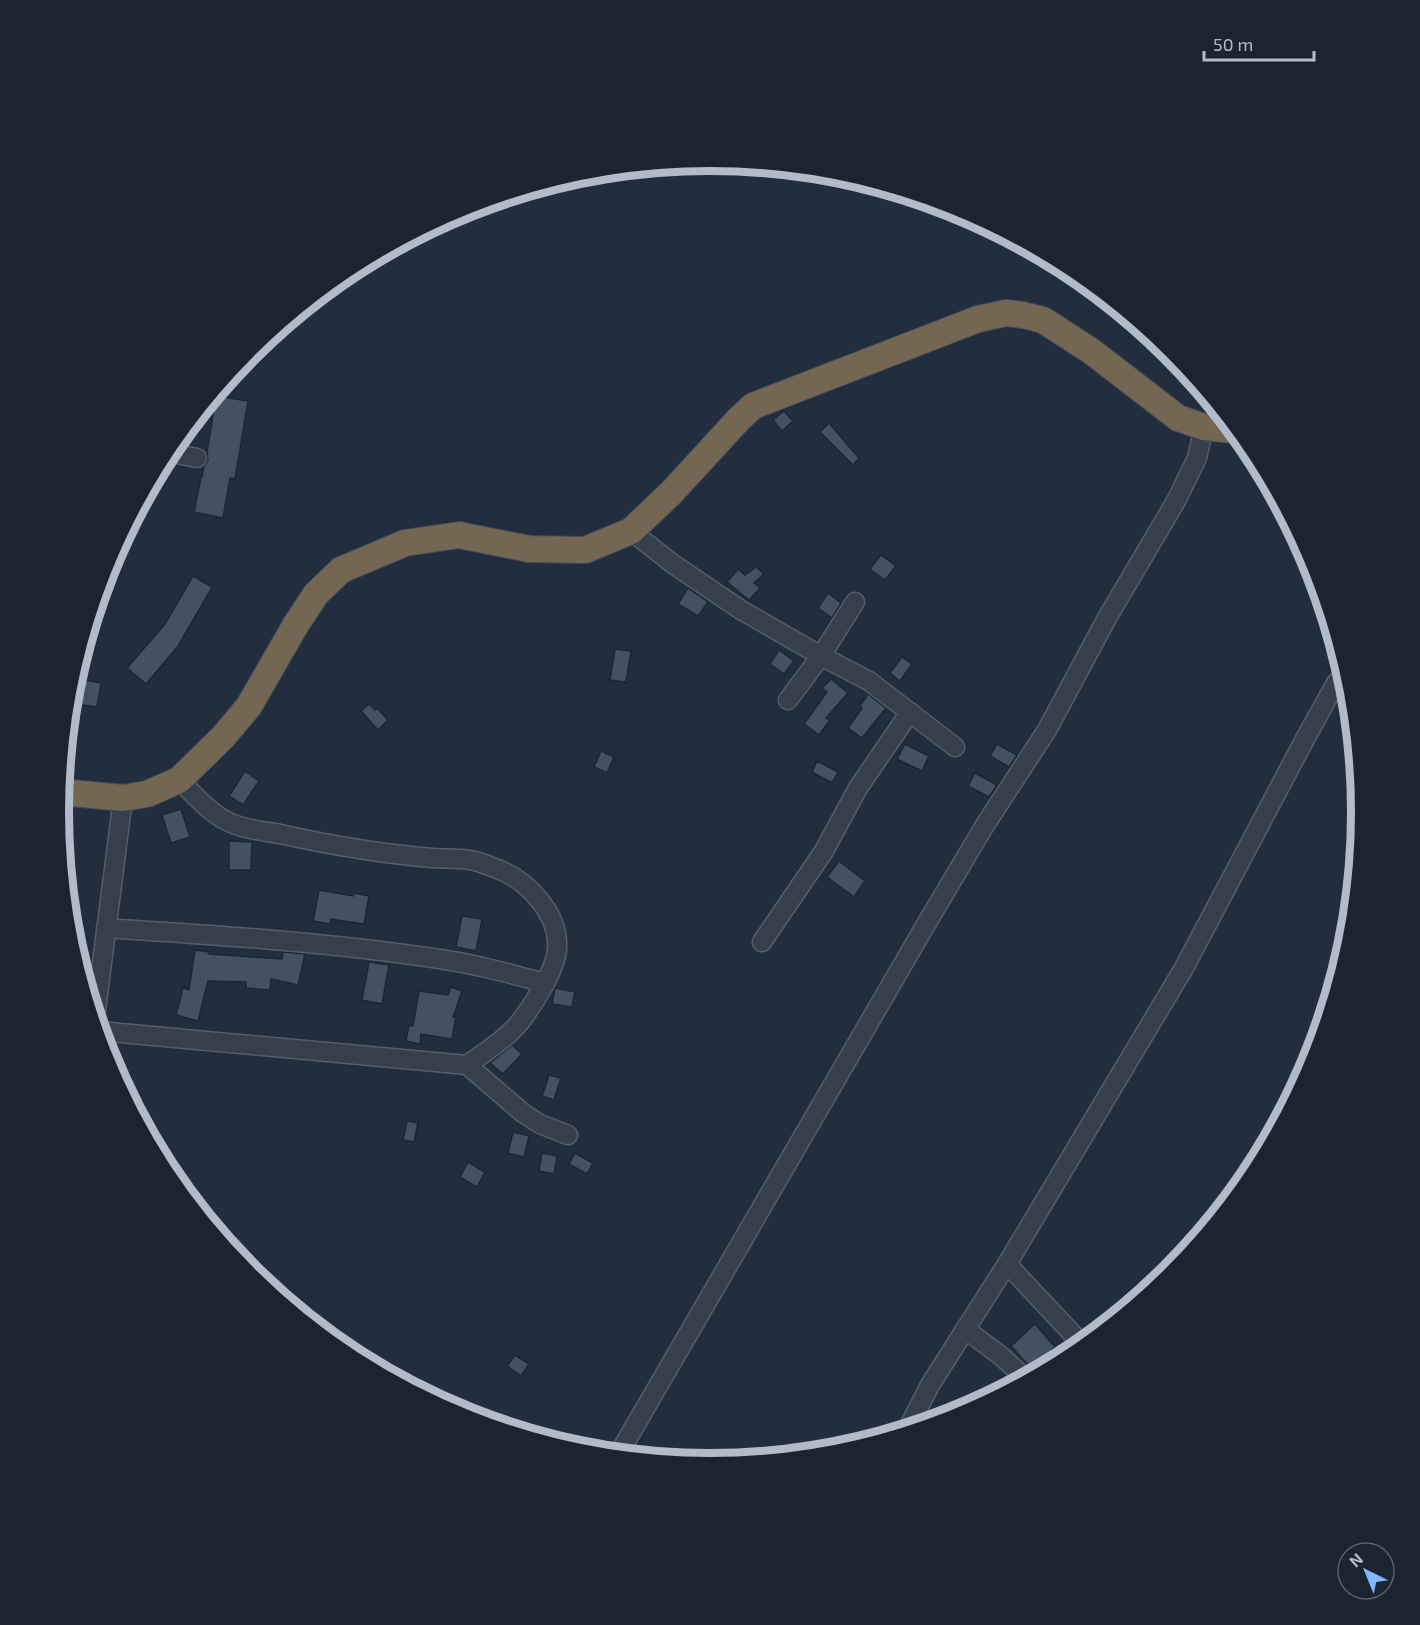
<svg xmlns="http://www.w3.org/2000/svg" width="1420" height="1625" font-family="'Exo 2',sans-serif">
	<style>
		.building { fill: #435162; stroke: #1d2734; stroke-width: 1.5 }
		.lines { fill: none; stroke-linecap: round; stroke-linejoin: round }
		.minor-casing { stroke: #545e6b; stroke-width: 21 }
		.highway-casing { stroke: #414b58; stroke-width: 28 }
		.minor { stroke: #36404d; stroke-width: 18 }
		.highway { stroke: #736653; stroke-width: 26 }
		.rim { fill: none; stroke: #b2bbc9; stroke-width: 8 }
	</style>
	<rect width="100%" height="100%" fill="#222e3d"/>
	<g class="building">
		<polygon points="216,396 248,401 235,479 230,478 223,518 194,512 201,477 202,477 204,466 208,460 207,453"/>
		<polygon points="784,411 793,421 782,431 773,420"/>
		<polygon points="829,423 859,458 853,465 820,432"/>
		<polygon points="881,555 896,566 885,580 870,569"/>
		<polygon points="756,567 764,574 754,583 760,588 749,600 727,582 738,569 745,575"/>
		<polygon points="193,576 212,587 178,646 146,684 127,668 165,624"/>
		<polygon points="688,588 708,602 698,616 678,604"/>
		<polygon points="828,593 841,603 832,618 818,608"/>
		<polygon points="615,649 631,651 626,682 610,680"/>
		<polygon points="779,650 794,661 784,674 770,664"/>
		<polygon points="902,657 912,664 900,681 890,673"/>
		<polygon points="73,678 101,683 97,707 69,703"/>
		<polygon points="831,679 848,693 826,718 830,720 819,735 804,724 827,692 822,688"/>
		<polygon points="868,694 886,708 862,738 848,728 862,708 860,706"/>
		<polygon points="369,704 375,710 377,708 388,720 378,730 361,711"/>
		<polygon points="905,744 929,756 922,771 897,759"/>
		<polygon points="997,744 1017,755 1009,767 990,756"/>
		<polygon points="601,751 614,757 607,773 594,767"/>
		<polygon points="817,761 838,772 832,783 812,772"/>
		<polygon points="245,771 259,781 243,805 229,796"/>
		<polygon points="975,773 997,785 989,797 968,786"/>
		<polygon points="181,809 190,837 171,843 162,815"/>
		<polygon points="229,841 252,842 251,870 229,870"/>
		<polygon points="839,861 865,881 854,897 827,877"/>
		<polygon points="319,890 353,896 354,893 369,896 364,924 331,919 330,924 313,921"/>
		<polygon points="462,916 482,919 476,951 456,947"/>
		<polygon points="195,950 209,952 209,954 282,959 283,952 305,954 298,985 271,979 270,990 246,988 246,982 208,981 198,1021 176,1015 183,988 189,990"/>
		<polygon points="369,962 389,965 382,1004 362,1000"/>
		<polygon points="451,987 462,991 453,1017 456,1017 452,1039 421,1034 420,1044 406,1041 409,1025 413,1026 419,991 448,995"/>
		<polygon points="555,988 575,992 572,1007 552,1004"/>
		<polygon points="512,1045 522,1054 503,1074 490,1063"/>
		<polygon points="549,1075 561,1078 554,1100 542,1096"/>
		<polygon points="407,1121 418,1123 414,1142 403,1140"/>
		<polygon points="513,1132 529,1136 524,1157 508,1153"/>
		<polygon points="542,1153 557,1156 554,1174 539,1171"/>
		<polygon points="575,1153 593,1163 587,1174 569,1164"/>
		<polygon points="468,1162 485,1172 477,1187 460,1177"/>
		<polygon points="1035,1324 1055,1347 1031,1368 1011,1346"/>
		<polygon points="515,1355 529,1364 521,1376 507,1366"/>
	</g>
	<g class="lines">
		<defs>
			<g id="minor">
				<polyline points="167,452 197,458"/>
				<polyline points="631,531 673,564 741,610 821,656 869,681 955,747"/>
				<polyline points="788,700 821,656 855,602"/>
				<path d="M106 928C215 935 325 942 433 958 471 963 508 973 545 983"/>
				<polyline points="762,942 824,851 858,788 910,712"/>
				<polyline points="95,1018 123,798"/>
				<path d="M99 1031 467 1065C485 1052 506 1039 520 1022 533 1005 555 971 557 950 560 914 527 879 495 868 487 865 478 861 469 860 458 858 445 859 433 858 382 854 330 845 280 834 265 831 246 830 231 823 211 815 195 795 179 780"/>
				<polyline points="467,1065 523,1113 540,1124 568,1135"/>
				<polyline points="1007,1264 1083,1345"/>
				<polyline points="965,1329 1001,1356 1026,1379"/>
				<polyline points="907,1430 930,1385 1007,1264 1184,968 1305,739 1336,683 1345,674"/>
				<polyline points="618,1455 928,921 985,825 1047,730 1107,618 1176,501 1197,458 1204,427"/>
			</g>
			<polyline id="highway" points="61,792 123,798 147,794 179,780 223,737 249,706 295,626 316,594 341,570 405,543 459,535 529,549 585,550 631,531 671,493 739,419 753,406 978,319 1006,313 1023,315 1043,320 1091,351 1178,418 1204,427 1234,430"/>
		</defs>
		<use href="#minor" class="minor-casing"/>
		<use href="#highway" class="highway-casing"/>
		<use href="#minor" class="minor"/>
		<use href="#highway" class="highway"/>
	</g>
	<path d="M0 0H1420V1625H0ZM69 812a641 641 0 1 1 1282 0a641 641 0 1 1-1282 0Z" fill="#1b2532" fill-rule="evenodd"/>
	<path class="rim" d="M69 812a641 641 0 1 1 1282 0a641 641 0 1 1-1282 0Z"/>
	<g transform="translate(1366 1571) rotate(317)"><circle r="28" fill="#1b2532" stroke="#57616e" stroke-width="1.5"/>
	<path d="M0-4.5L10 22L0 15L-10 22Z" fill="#84b5fb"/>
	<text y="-9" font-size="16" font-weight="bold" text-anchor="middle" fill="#b2bbc9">N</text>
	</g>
	<path d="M1204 51v9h110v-9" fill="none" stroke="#b2bbc9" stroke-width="3"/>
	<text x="1213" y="51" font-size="18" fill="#b2bbc9" stroke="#1b2532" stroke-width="4.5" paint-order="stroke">50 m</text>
</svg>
